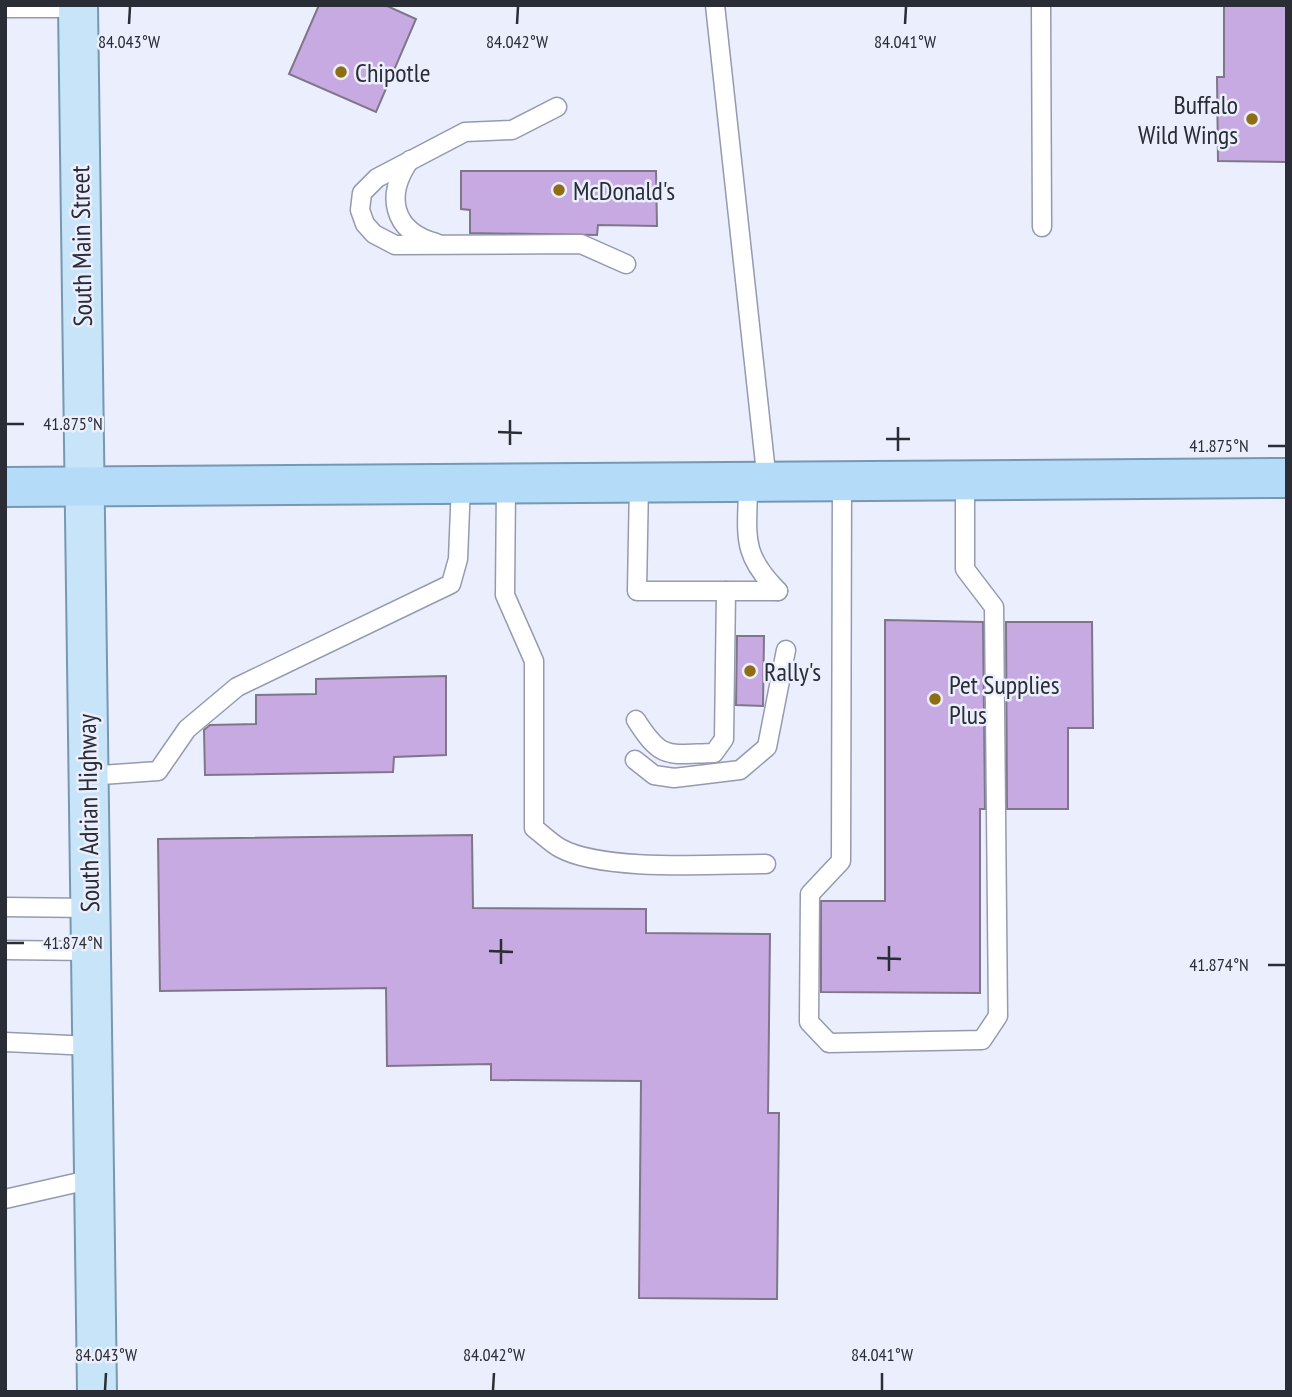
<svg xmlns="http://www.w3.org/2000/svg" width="1292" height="1397" font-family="'PT Sans Narrow',sans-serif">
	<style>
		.building { fill: #c7aae1; stroke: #80768a; stroke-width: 2 }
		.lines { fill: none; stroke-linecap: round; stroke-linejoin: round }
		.service-casing { stroke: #959aaf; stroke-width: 21 }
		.primary-casing { stroke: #7798b2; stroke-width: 42 }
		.trunk-casing { stroke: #7798b2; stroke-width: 42 }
		.service { stroke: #fff; stroke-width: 18 }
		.primary { stroke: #c7e4f9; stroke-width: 38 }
		.trunk { stroke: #b4dbf7; stroke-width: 38 }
		.ticks { fill: none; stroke: #2a2d35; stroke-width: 2.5 }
		.poi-dot { fill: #8f6d12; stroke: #ebeffd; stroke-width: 2.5 }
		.labels { text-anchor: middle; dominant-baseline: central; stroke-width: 5; stroke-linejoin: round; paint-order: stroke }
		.poi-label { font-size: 26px; fill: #2a2d35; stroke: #ebeffd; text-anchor: start }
		.street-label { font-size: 26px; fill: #2a2d35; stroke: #ebeffd }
		.ticks-label { font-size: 18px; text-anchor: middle; fill: #2a2d35; stroke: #ebeffd; stroke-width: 5; stroke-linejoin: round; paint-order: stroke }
	</style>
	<rect width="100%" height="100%" fill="#ebeffd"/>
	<g class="building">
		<polygon points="319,5 385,5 416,19 376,112 289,74"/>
		<polygon points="1224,5 1287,5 1287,162 1218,161 1217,77 1224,77"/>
		<polygon points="461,171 656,171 657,226 598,225 597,235 470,233 470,210 461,209"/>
		<polygon points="885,620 983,622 985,809 980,809 980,993 821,992 821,901 885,901"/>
		<polygon points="1006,622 1092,622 1093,728 1068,728 1068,809 1007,809"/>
		<polygon points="737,636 764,636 763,706 736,705"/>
		<polygon points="446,676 446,755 394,757 393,772 205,775 204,730 210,725 256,724 256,695 316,694 316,679"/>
		<polygon points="472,835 473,908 646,909 646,933 770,934 768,1113 779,1113 777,1299 639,1298 641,1081 491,1080 491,1064 387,1066 386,988 160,991 158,839"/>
	</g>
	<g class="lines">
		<defs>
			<g id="service">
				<polyline points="715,5 767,482"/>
				<polyline points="1041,5 1042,227"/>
				<polyline points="5,8 78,8"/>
				<polyline points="557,107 512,130 465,132 377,178 362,193 360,210 365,224 374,234 395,245 581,244 626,264"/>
				<path d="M410 160C385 195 392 231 436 243"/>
				<polyline points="842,481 841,861 810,894 809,1022 829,1043 982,1040 998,1016 994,607 965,569 965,480"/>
				<polyline points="639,482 637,591 778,591"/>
				<path d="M748 482C748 534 739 552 778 591"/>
				<path d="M506 484 505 595 534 661V828C542 834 551 843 560 848 603 872 715 864 766 864"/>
				<path d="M636 720C662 761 668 754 714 753L724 739 726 591"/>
				<polyline points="635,760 654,775 674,778 740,770 767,747 786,650"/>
				<polyline points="87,776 158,771 187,729 237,687 451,584 458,559 461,484"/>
				<polyline points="5,907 89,908"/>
				<polyline points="5,950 90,951"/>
				<polyline points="5,1042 91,1046"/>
				<polyline points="5,1199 93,1179"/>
			</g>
			<polyline id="primary" points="78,5 97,1392"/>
			<polyline id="trunk" points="5,487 1287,478"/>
		</defs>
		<use href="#service" class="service-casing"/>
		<use href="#primary" class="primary-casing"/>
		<use href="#trunk" class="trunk-casing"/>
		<use href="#service" class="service"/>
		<use href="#primary" class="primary"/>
		<use href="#trunk" class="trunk"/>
	</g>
	<path class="ticks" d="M129 24 130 7M517 24 518 7M905 24 906 7M7 424H24M498 432 522 433M886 439H910M510 445V420M1268 446H1285M898 451V427M7 943H24M489 951 513 952M877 958 901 959M501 964V939M1268 965H1285M889 971V946M105 1390 106 1373M493 1390 494 1373M882 1390V1373"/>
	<g class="poi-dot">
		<circle cx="341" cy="72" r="7"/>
		<circle cx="1252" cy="119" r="7"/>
		<circle cx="559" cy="190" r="7"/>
		<circle cx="750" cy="671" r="7"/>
		<circle cx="935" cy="699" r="7"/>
	</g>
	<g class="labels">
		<g class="poi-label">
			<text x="355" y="72">Chipotle</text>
			<text x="1238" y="104" text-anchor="end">Buffalo<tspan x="1238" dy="30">Wild Wings</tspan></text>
			<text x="573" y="190">McDonald's</text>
			<text x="764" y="671">Rally's</text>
			<text x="949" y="684">Pet Supplies<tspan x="949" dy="30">Plus</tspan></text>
		</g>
		<g class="street-label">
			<text transform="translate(81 246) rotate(-91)">South Main Street</text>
			<text transform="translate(88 813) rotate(-91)">South Adrian Highway</text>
		</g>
	</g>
	<g class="ticks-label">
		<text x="129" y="48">84.043°W</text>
		<text x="517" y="48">84.042°W</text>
		<text x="905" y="48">84.041°W</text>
		<text x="73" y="430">41.875°N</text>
		<text x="1219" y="452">41.875°N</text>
		<text x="73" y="949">41.874°N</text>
		<text x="1219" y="971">41.874°N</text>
		<text x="106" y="1361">84.043°W</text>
		<text x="494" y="1361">84.042°W</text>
		<text x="882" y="1361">84.041°W</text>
	</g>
	<rect width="1292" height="1397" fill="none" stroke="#2a2d35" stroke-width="14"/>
</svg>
